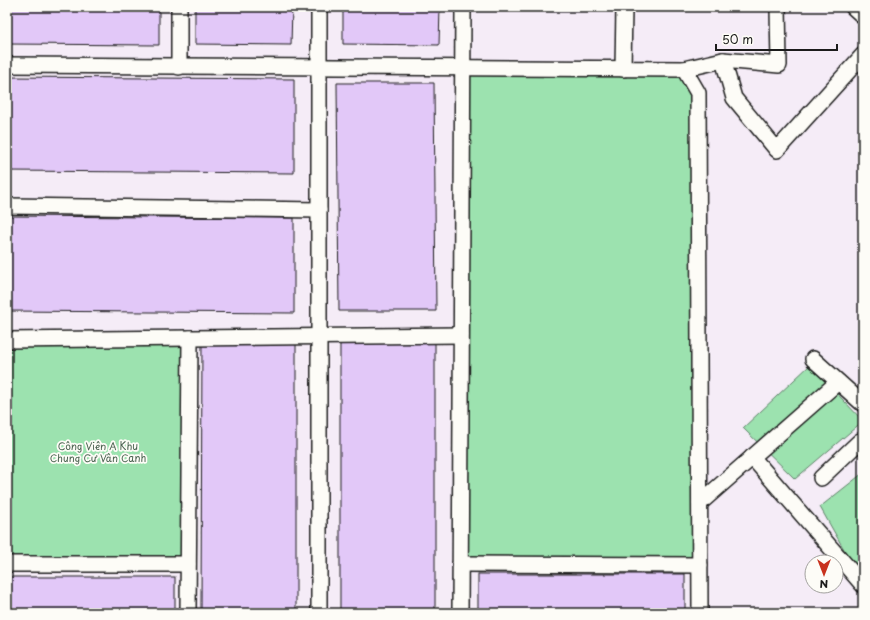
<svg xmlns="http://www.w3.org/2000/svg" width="870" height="620" font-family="'Playpen Sans',sans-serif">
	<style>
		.green { fill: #9ce2af; stroke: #5c7f66 }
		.building { fill: #e2c8f8; stroke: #1c1c1c }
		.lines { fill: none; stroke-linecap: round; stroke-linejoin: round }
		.street-casing { stroke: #1c1c1c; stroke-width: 18 }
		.street { stroke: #fdfcf7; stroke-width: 15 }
		.labels { text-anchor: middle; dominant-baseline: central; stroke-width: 3.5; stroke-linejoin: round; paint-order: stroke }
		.park-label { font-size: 10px; fill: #49614f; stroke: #fdfcf7 }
	</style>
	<rect width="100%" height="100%" fill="#f5ecf7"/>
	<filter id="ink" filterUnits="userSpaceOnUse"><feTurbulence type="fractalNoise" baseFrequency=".025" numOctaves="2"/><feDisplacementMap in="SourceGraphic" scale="8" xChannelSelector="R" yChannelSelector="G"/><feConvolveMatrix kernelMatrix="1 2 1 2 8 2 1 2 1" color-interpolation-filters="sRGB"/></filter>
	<g filter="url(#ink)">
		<g class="green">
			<polygon points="463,68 684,69 698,93 700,565 460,564"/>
			<polygon points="7,338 190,338 188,564 7,564"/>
			<polygon points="810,365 863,421 795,479 743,428"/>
			<polygon points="863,473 863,583 820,507"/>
		</g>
		<g class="building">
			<polygon points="7,7 159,7 159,45 7,44"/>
			<polygon points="195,7 292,7 291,45 195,44"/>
			<polygon points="343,7 440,7 439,45 343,44"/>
			<polygon points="7,77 294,79 294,173 7,171"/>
			<polygon points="337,83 434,83 436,311 339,311"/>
			<polygon points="7,216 294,218 294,313 7,311"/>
			<rect x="340" y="339" width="95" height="274"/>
			<polygon points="202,341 296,341 296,613 201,613"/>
			<rect x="478" y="574" width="207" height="39"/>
			<rect x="7" y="577" width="168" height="36"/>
		</g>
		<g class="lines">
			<defs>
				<g id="street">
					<polyline points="319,7 319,613"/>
					<polyline points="853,7 863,16"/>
					<polyline points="723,60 734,98 777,150 863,55"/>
					<polyline points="7,65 684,69 723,60 779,65 778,7"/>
					<polyline points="179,67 179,7"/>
					<polyline points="623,69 624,7"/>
					<polyline points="684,69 698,93 700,613"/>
					<polyline points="7,206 319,210"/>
					<polyline points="7,340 461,335"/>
					<polyline points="813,359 863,404"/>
					<polyline points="752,457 863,585"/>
					<polyline points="821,478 860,441 863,442"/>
					<polyline points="700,503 838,382"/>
					<polyline points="7,564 188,564"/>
					<polyline points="460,564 700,565"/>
					<polyline points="188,613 190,338"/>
					<polyline points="460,613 463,7"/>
				</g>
			</defs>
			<use href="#street" class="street-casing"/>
			<use href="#street" class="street"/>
		</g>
	</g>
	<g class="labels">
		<g class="park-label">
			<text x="98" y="445">Công Viên A Khu<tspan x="98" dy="12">Chung Cư Vân Canh</tspan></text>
		</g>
	</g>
	<rect width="870" height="620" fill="none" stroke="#fdfcf7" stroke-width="24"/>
	<rect x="12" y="12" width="846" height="596" fill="none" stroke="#1c1c1c" stroke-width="1.5" filter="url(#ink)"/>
	<g transform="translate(824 574) rotate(180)"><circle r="19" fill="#fdfcf7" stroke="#a3a29f"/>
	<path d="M0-3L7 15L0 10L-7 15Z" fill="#c8321e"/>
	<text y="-6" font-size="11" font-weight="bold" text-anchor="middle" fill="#1c1c1c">N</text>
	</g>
	<path d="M716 44v6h121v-6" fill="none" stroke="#1c1c1c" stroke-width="2"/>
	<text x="722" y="44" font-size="12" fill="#1c1c1c" stroke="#fdfcf7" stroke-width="3" paint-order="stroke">50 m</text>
</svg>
